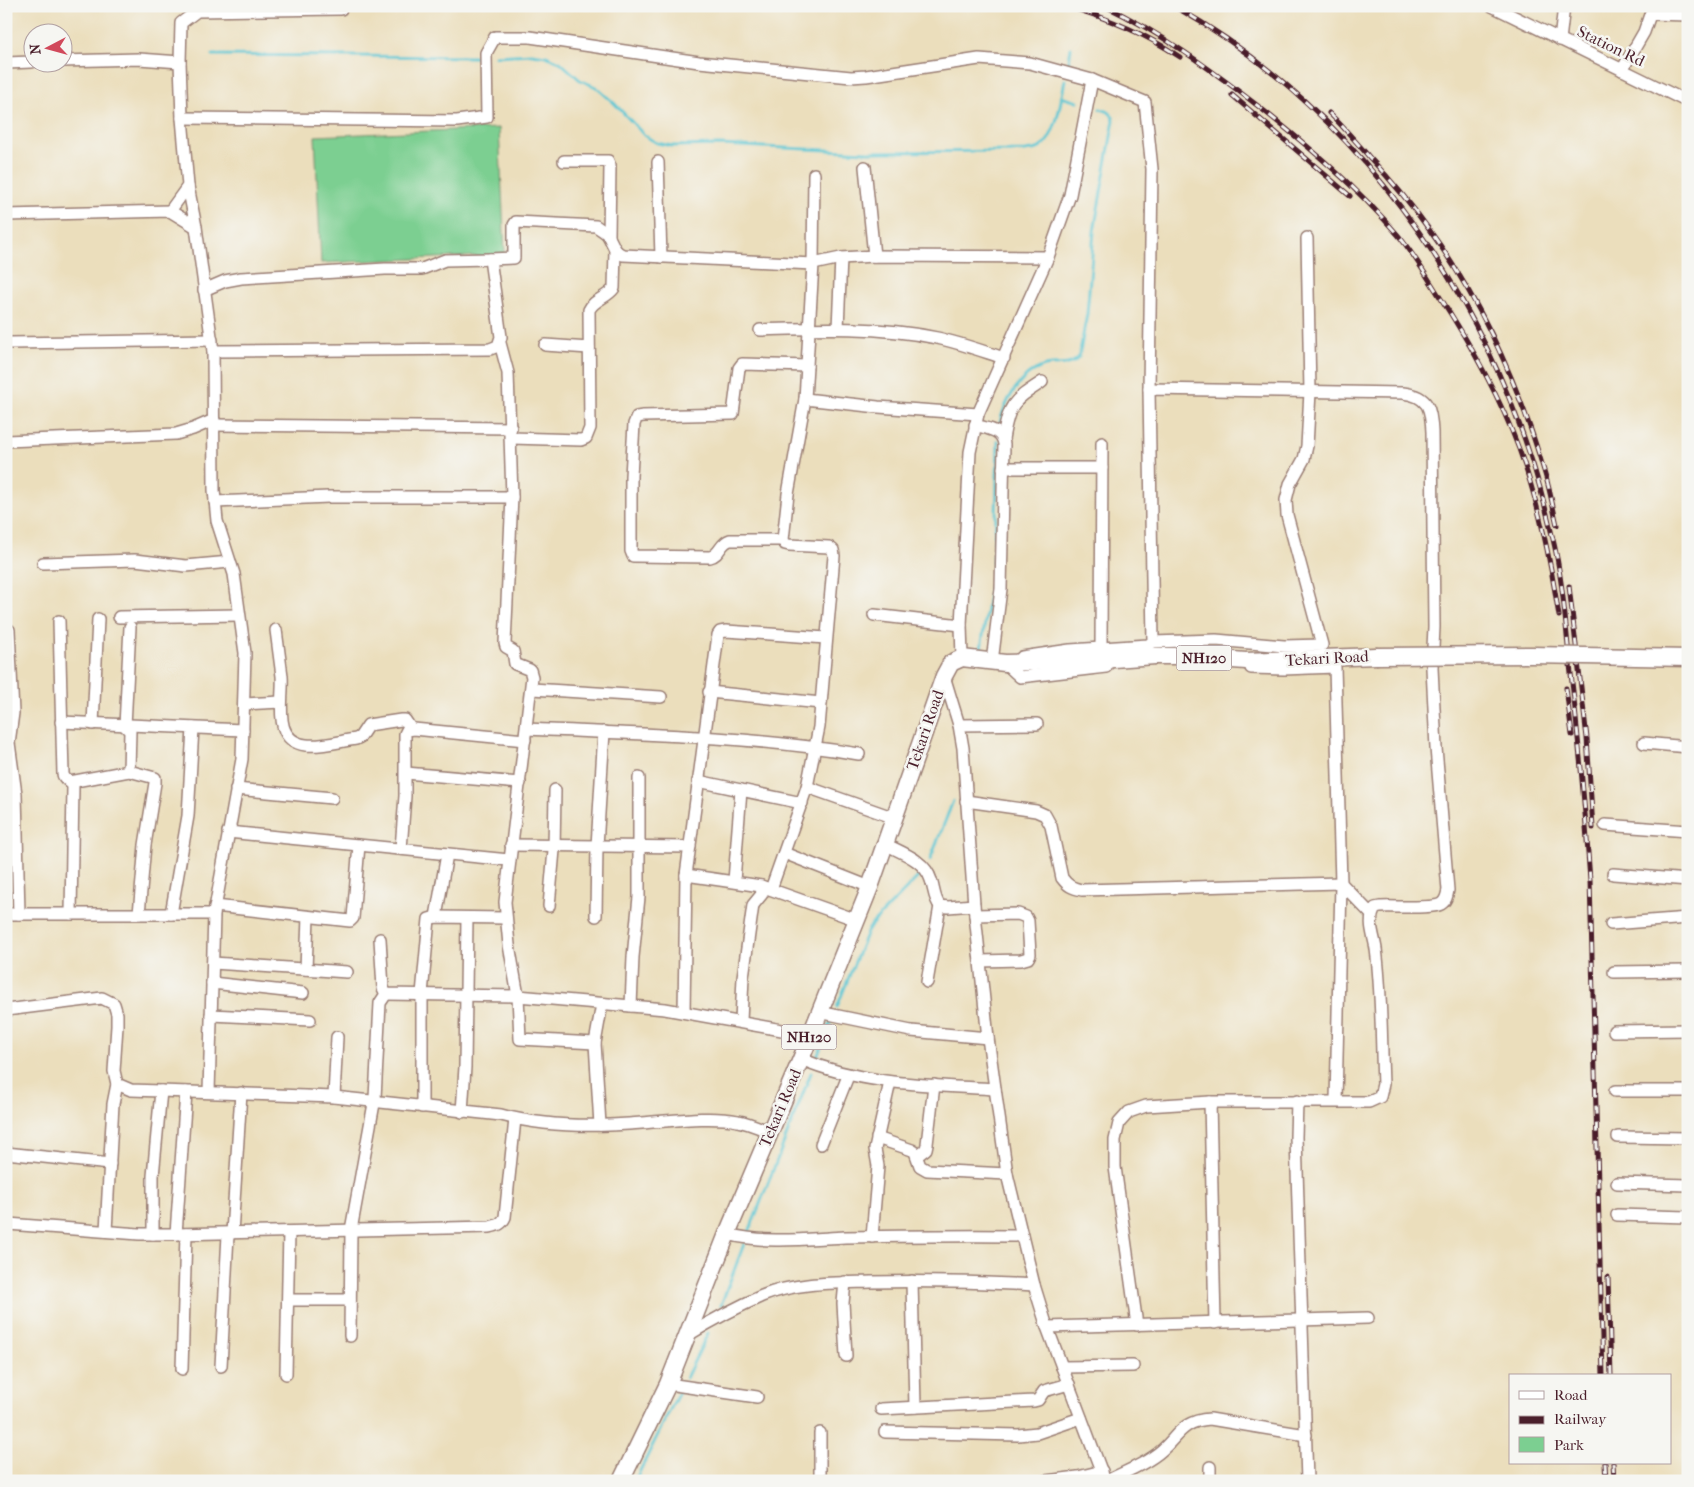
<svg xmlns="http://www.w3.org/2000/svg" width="1694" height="1487" font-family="'IM FELL French Canon',serif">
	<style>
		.green { fill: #7ccf91; stroke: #63775e }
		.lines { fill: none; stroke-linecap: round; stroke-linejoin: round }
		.stream { stroke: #56c3cf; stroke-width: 3 }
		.minor-casing { stroke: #9a7e74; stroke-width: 14 }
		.highway-casing { stroke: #9a7e74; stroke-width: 19 }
		.minor { stroke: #fff; stroke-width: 11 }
		.highway { stroke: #fff; stroke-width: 16 }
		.rail-casing { stroke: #4a1f2b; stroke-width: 5 }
		.rail { stroke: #f6f6f2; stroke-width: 3; stroke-dasharray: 9; stroke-linecap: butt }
		.highway-bridge-casing { stroke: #9a7e74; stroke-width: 19; stroke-linecap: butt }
		.highway-bridge { stroke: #fff; stroke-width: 16 }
		.labels { text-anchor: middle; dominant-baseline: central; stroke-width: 5; stroke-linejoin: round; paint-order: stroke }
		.shield { fill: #f6f6f2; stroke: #7e6067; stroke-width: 1 }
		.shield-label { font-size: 15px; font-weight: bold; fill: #4a1f2b }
		.street-label { font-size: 16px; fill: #4a1f2b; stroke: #f6f6f2 }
	</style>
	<rect width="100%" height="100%" fill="#f6f6f2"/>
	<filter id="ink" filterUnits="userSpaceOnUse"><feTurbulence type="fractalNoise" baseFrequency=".02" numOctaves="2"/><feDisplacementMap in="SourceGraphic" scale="10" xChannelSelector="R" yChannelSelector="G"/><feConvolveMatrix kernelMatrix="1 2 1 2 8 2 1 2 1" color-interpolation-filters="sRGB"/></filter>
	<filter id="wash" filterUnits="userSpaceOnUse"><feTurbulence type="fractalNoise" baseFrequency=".0096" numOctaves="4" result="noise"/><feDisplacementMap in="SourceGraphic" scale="20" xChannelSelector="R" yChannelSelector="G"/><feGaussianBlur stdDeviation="1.12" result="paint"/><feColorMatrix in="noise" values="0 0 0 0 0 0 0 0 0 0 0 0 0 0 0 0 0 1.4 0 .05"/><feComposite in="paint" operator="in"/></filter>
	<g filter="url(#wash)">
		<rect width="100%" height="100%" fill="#ebdebc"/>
		<polygon class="green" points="499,128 505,255 321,263 315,136"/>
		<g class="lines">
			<g class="stream">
				<polyline points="213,55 479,57"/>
				<path d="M495 56 532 54 546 56 560 62 580 80 596 87 614 103 645 136 657 143 672 146 720 145 868 152 1026 151C1031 150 1037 150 1041 147 1057 137 1061 98 1065 80"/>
				<polyline points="1068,67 1071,48"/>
				<polyline points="1061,97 1078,102"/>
				<path d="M999 426C1004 403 1019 375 1042 367 1055 362 1069 369 1079 357L1087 314 1094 231 1114 120C1111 112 1108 111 1100 109"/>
				<polyline points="981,649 992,575 996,517 998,441"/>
				<polyline points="930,860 953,801"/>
				<polyline points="837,1007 866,934 872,924 920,875"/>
				<polyline points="817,1057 831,1022"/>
				<polyline points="749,1232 811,1073"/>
				<polyline points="721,1305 744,1244"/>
				<polyline points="686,1378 708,1333"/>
				<polyline points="635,1481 679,1392"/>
			</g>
		</g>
	</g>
	<g filter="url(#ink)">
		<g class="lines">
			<defs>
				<g id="minor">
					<polyline points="1492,6 1688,102"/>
					<polyline points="1651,14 1688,15"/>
					<polyline points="1560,40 1564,6"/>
					<polyline points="62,61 139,59 180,62"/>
					<polyline points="6,63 32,62"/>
					<polyline points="1622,70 1644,32 1653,6"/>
					<polyline points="182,118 457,121 487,117 486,53 495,37 530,37 699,62 851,77 866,76 979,59 1030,63 1092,80 1145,102 1152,169 1149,389"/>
					<polyline points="564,161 608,161 610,166 609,236"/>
					<polyline points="658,162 661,257"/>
					<polyline points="865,167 874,256"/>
					<polyline points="188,186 196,227 213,351 214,490 217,521 234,574 245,653 242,759 214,914 209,1092"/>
					<polyline points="170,211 188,186 182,118 180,62 181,23 197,11 341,9"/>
					<polyline points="6,215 170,211 196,227"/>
					<path d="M490 259 514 258V225L516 222 596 226C600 229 604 231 607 234 613 242 613 252 623 255L813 264 841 258 874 256 1048 257"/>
					<polyline points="204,290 225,281 241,278 385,269 422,269 445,260 490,259 501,337 498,346 490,349 213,351"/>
					<polyline points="838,328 841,258"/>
					<path d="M760 330C820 328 879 326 937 338 960 343 982 351 1004 358"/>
					<polyline points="11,343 212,340"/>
					<polyline points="500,343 508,373 512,497 505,643 506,647 513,651 515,664 530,670 532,677 505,902 509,945 518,996 520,1039 595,1043"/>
					<polyline points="545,345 589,348"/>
					<polyline points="805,399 878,407 978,414"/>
					<polyline points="214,425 511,428"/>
					<path d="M975 425C987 429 1002 429 1004 444L1001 589 992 662"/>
					<path d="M511 438 581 440 586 438 590 428 589 310C594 299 607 298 614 288L615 250"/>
					<path d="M1003 439C1009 403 1013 401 1042 382"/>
					<polyline points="6,441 176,434 193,429 214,420"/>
					<polyline points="1003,468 1102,468"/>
					<polyline points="215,502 329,497 512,497"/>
					<path d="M783 540H730C720 543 720 555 710 557L633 556 631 551V476L634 424 637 417 643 416 733 414 739 368 742 364 807 366"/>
					<polyline points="43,563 135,560 186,566 230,562"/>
					<polyline points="874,615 961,625"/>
					<polyline points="119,617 239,615"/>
					<path d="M59 621 63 774C64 781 72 781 73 787L71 914"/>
					<polyline points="9,630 13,713 9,743 16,794 19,914"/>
					<path d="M276 630C278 646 280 661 282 676 284 699 271 741 306 745 322 747 340 741 356 739L360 737 368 725 401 720H405L411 729"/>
					<polyline points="1153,642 1216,640 1284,646 1322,645 1287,515 1286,500 1290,484 1304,459 1307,446 1310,392 1307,238"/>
					<polyline points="1101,648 1102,443"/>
					<path d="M1022 657 1070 650 1148 645 1153 642 1149 389 1403 393C1429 396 1431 409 1432 432L1434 627 1432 668 1436 748 1448 890C1447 896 1446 901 1441 904 1433 909 1392 906 1380 907L1375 908C1367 922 1374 935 1376 949 1382 994 1381 1039 1383 1084L1380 1097 1369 1102H1210L1146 1106 1129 1112 1119 1123 1115 1140V1167L1137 1325"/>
					<polyline points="962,658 961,625 970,452 978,414 1048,257 1070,195 1092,80"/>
					<polyline points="1007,662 1005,663 1020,677 1106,667"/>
					<polyline points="1251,668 1284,669 1335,667 1341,883 1336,1101"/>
					<polyline points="944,676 959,725 963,748 974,905 988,1038 1007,1174 1034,1285 1047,1327 1105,1481"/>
					<polyline points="532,689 661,697"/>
					<polyline points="709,692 821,703"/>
					<polyline points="245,704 281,702"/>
					<polyline points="61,722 243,730"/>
					<polyline points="93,724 98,619"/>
					<polyline points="959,725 1037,724"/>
					<path d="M527 729C638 734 749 736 859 754"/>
					<polyline points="1644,743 1688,747"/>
					<polyline points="129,771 130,731 125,726 130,627"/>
					<polyline points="406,773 520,783"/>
					<polyline points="698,781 802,803"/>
					<polyline points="70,782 129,771 155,778 155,783 145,845 139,914"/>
					<polyline points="807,787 895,818"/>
					<polyline points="236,789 332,798"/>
					<path d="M966 801 1036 811 1045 815 1051 826 1062 878C1068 886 1072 888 1082 890L1341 883 1371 914"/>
					<polyline points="1605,825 1688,831"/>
					<polyline points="228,832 509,860"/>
					<path d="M885 844C902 853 925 860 931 880 934 888 934 899 940 906L948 907 974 905"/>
					<polyline points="511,845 690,847"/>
					<polyline points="401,849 405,796 405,734 407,730 414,729 525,740"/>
					<polyline points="784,853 870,887"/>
					<polyline points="1613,874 1688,880"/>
					<polyline points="686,875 761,886 857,920"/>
					<polyline points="734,881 741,790"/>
					<polyline points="771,889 807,787 819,727 834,556 833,550 829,547 789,545 785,544 783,540 788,494 805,399 813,264 814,174"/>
					<polyline points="215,906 350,921 353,918 359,845"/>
					<polyline points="549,906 554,850 555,790"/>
					<polyline points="6,914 214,914"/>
					<polyline points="171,914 188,816 193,728"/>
					<polyline points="975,915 1018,914 1026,917 1028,921 1030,954 1028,958 1021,960 980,961"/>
					<polyline points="596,916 597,846 604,732"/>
					<polyline points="436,917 447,854"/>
					<polyline points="1611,924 1688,918"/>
					<polyline points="380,939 383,988 386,994 518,996 665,1009 810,1035"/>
					<polyline points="213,963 347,972"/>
					<polyline points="306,969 308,917"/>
					<polyline points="1614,972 1688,971"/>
					<polyline points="927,982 940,906"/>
					<polyline points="212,983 303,993"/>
					<polyline points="631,1006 633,957 639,897 639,778"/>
					<path d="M6 1010 102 998 114 1004 117 1014V1026L114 1071 117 1084 131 1090 334 1097 501 1115C546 1127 596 1127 642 1123 671 1121 710 1115 738 1121 749 1123 760 1128 771 1132"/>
					<polyline points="684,1012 686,875 718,635 720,632 726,631 826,638"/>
					<polyline points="819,1012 911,1031 988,1038"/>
					<polyline points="211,1015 310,1020"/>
					<polyline points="741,1021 743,977 753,905 762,894 761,886"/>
					<polyline points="1614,1031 1688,1030"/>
					<path d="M801 1059C862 1085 929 1085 995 1089"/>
					<polyline points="1615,1091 1688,1091"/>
					<polyline points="334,1097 337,1037"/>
					<polyline points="1297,1101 1296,1137 1298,1203 1307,1481"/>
					<polyline points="1210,1102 1215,1323"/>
					<polyline points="422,1107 422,994 429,919 436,917 506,918"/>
					<polyline points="462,1112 465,1067 467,918"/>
					<polyline points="600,1125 595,1043 602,1004"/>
					<polyline points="1618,1137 1688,1138"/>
					<polyline points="877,1138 912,1150 915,1152 920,1166 927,1170 1007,1174"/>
					<polyline points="821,1144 848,1076"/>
					<polyline points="6,1153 110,1164"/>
					<polyline points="917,1156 926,1149 927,1144 934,1085"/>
					<polyline points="1617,1183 1688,1185"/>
					<polyline points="1617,1215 1688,1217"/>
					<path d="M8 1224 139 1234H176L490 1227C498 1225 502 1224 505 1217L515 1119"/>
					<polyline points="106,1231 113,1104 117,1084"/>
					<polyline points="153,1234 153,1176 161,1091"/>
					<polyline points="176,1234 186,1092"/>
					<path d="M727 1234C765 1244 806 1239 845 1237 904 1236 963 1235 1022 1236"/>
					<polyline points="872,1237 878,1166 875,1149 890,1082"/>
					<polyline points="912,1281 915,1407"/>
					<polyline points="845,1282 843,1303 846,1356"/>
					<polyline points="288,1300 350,1300"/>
					<polyline points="1047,1327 1368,1318"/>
					<path d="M688 1335C711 1321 737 1307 762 1296 796 1282 835 1283 871 1282 925 1281 980 1282 1034 1285"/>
					<polyline points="350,1336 351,1230 375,1098 380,1003 386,994"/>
					<polyline points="221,1366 228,1235 232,1233 241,1093"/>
					<polyline points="1062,1367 1133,1366"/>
					<polyline points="182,1369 186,1234"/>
					<polyline points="286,1374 289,1232"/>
					<polyline points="668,1384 757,1397"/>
					<polyline points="881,1409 1034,1401 1038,1400 1044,1391 1069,1384"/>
					<polyline points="885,1432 1018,1435 1037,1433 1081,1418"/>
					<polyline points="1210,1467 1210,1481"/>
					<polyline points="820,1481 820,1433"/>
					<polyline points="1046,1481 1078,1477 1102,1471"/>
					<path d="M1107 1481C1122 1473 1139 1467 1153 1457 1177 1442 1177 1421 1210 1419L1306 1435"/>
				</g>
				<polyline id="highway" points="621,1481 668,1384 727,1234 801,1059 870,887 944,676 951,663 962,658 1005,663 1100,660 1155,656 1179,656 1246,661 1376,656"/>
			</defs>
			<use href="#minor" class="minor-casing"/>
			<use href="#highway" class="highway-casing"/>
			<use href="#minor" class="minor"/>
			<use href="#highway" class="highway"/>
			<defs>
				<g id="rail">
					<path d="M1066 6C1105 17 1146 34 1180 57"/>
					<path d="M1105 6C1160 32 1209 68 1258 106 1307 145 1357 187 1398 235 1413 253 1426 275 1438 294 1470 343 1499 395 1519 449 1539 503 1550 559 1559 616"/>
					<path d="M1174 6C1370 117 1503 318 1552 535 1562 575 1565 616 1569 656 1578 731 1585 805 1590 880L1603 1376"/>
					<polyline points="1232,95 1350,196"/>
					<path d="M1329 113C1344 127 1357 143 1370 158 1391 180 1411 204 1428 228 1481 301 1520 388 1545 474 1550 490 1553 508 1557 525"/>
					<polyline points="1569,586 1587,738 1593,828"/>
					<polyline points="1566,688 1572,735"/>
					<polyline points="1608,1277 1611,1376"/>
					<polyline points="1605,1463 1606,1481"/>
					<polyline points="1613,1463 1614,1481"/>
				</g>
			</defs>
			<use href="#rail" class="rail-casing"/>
			<use href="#rail" class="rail"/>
			<defs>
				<polyline id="highway-bridge" points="1376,656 1532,655 1688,658"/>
			</defs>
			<use href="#highway-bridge" class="highway-bridge-casing"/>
			<use href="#highway-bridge" class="highway-bridge"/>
		</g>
	</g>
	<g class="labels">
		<g class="shield">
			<rect x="1176.5" y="645.5" width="55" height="25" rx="4"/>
			<rect x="781.5" y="1024.5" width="55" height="25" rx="4"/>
		</g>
		<g class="shield-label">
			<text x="1204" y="658">NH120</text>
			<text x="809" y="1037">NH120</text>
		</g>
		<g class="street-label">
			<text transform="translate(1611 46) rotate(26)">Station Rd</text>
			<text transform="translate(1327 658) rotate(-3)">Tekari Road</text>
			<text transform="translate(925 730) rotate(-71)">Tekari Road</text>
			<text transform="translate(780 1108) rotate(-67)">Tekari Road</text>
		</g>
	</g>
	<rect width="1694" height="1487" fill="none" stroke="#f6f6f2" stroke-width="25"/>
	<rect x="1509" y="1374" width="162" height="90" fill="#f6f6f2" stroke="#b1a0a2"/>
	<rect x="1519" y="1391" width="25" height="8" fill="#ffffff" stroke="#b1a0a2"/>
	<text x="1554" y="1400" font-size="15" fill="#4a1f2b">Road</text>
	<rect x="1519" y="1416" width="25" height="8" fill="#4a1f2b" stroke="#b1a0a2"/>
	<text x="1554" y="1424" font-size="15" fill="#4a1f2b">Railway</text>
	<rect x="1519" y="1437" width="25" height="15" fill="#7ccf91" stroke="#b1a0a2"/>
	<text x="1554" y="1450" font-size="15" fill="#4a1f2b">Park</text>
	<g transform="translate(48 48) rotate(264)"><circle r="24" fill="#f6f6f2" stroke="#b1a0a2"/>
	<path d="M0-4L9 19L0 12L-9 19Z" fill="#d1495b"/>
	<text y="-8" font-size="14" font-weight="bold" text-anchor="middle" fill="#4a1f2b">N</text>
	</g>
</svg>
